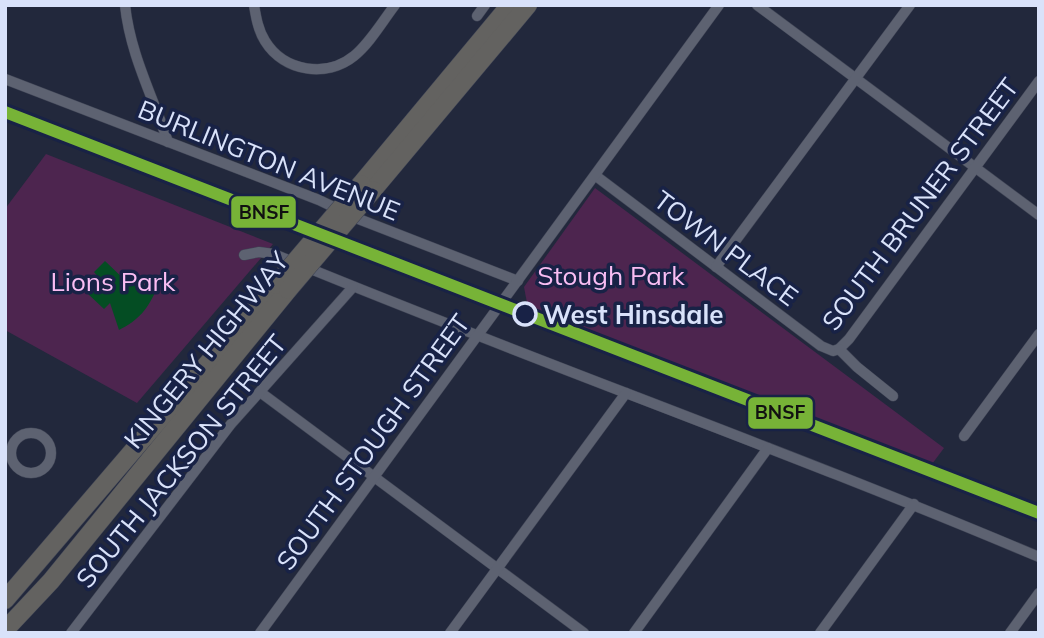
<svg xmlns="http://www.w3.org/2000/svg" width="1044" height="638" font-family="Mulish,sans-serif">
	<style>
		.green { fill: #4d254f }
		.water { fill: #044d23 }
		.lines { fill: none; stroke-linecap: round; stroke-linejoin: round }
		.minor-casing { stroke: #3f4455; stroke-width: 11 }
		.motorway-casing { stroke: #3f4455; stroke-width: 19 }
		.minor { stroke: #5d6271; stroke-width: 10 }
		.motorway { stroke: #636260; stroke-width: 18 }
		.rail { stroke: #616575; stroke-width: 2.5; stroke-dasharray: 9 9; stroke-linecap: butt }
		.motorway-bridge-casing { stroke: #3f4455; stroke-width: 19; stroke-linecap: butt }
		.motorway-bridge { stroke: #636260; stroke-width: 18 }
		.rail-1-casing { stroke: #182246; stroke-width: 18 }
		.rail-1 { stroke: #77b337; stroke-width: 12 }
		.stop-dot { fill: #182246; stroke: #d9e2fa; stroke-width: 3.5 }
		.labels { text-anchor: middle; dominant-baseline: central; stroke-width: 7; stroke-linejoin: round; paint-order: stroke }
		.street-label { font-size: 26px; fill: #d9e2fa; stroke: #182246 }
		.park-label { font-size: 26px; fill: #f9bdf3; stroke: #182246 }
		.stop-label { font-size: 26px; font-weight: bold; fill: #d9e2fa; stroke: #182246; text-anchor: start }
		.line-badge { stroke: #182246; stroke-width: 2.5 }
		.pale-badge-label { font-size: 19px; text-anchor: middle; font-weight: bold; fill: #111 }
	</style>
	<rect width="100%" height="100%" fill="#22283c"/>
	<g class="green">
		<polygon points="46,154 273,244 137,403 5,330 5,209"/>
		<polygon points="595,188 944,448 932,464 528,308 524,287"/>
	</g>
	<path class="water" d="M105 261 127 282 157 288C148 309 139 320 119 330L110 303 104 309 87 293 100 279 94 272Z"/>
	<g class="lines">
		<defs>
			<g id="minor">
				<path d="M125 5C130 54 153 97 168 142"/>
				<path d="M254 5C256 17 258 30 265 41 284 72 327 78 354 56 370 43 382 22 395 5"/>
				<polyline points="757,5 1039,215"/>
				<polyline points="477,16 485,5"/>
				<polyline points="5,79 319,200 356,218 518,281"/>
				<polyline points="596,176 821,346 833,351 839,349 849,339 1039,81"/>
				<path d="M244 255 259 252 274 254C527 359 786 450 1039 557"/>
				<polyline points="716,267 910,5"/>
				<polyline points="839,349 857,367 893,396"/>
				<polyline points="260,392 584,633"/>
				<circle cx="31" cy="453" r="20"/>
				<polyline points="964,436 1039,334"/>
				<polyline points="71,633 231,424 353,287"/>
				<polyline points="260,633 719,5"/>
				<polyline points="450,633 626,393"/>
				<polyline points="634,633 768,448"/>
				<polyline points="820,633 914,504"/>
				<polyline points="1010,633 1039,593"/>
			</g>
			<g id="motorway">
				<polyline points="361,184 510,5"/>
				<polyline points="373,190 528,5"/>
				<polyline points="5,600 275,285"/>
				<polyline points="5,630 51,581 288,290"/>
			</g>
		</defs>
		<use href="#minor" class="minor-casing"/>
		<use href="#motorway" class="motorway-casing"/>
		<use href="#minor" class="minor"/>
		<use href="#motorway" class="motorway"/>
		<polyline class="rail" points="5,118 1039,520"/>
		<defs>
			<g id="motorway-bridge">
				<polyline points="275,285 361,184"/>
				<polyline points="288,290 373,190"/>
			</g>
		</defs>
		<use href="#motorway-bridge" class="motorway-bridge-casing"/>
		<use href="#motorway-bridge" class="motorway-bridge"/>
		<defs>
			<polyline id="rail-1" points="5,112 1039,513"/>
		</defs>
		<use href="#rail-1" class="rail-1-casing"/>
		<use href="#rail-1" class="rail-1"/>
	</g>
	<circle class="stop-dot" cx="525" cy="314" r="11"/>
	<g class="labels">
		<g class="street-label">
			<text transform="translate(269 160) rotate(22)">BURLINGTON AVENUE</text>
			<text transform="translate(920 204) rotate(-53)">SOUTH BRUNER STREET</text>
			<text transform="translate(726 248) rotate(37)">TOWN PLACE</text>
			<text transform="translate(206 350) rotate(-51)">KINGERY HIGHWAY</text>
			<text transform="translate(373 442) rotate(-54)">SOUTH STOUGH STREET</text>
			<text transform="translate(181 461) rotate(-51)">SOUTH JACKSON STREET</text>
		</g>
		<g class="park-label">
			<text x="611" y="275">Stough Park</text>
			<text x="113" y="281">Lions Park</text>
		</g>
		<g class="stop-label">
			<text x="543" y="314">West Hinsdale</text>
		</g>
	</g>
	<g class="line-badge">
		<rect x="230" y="195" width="67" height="34" rx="7" fill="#77b337"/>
		<rect x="747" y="396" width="67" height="34" rx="7" fill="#77b337"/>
	</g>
	<g class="pale-badge-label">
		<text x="264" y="219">BNSF</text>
		<text x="780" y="419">BNSF</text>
	</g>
	<rect width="1044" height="638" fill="none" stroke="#d9e2fa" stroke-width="14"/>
</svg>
